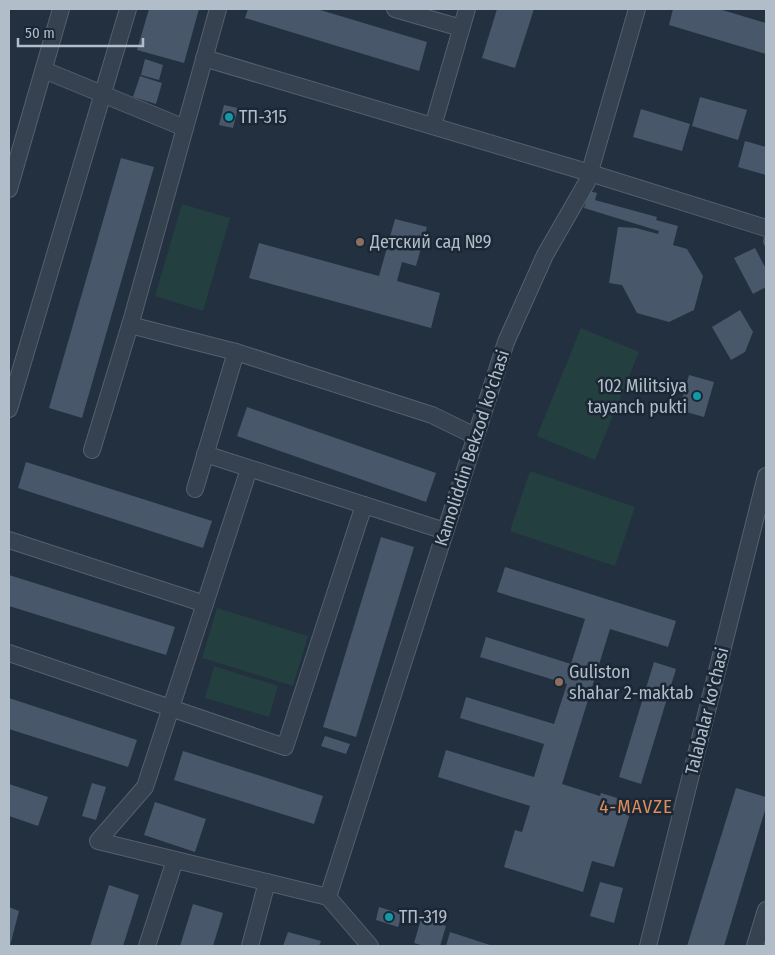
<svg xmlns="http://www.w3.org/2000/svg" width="775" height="955" font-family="'Fira Sans Condensed',sans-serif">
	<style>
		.green { fill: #243f40 }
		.building { fill: #485769 }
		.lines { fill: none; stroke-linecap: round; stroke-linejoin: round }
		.minor-casing { stroke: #54606d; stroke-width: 18 }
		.minor { stroke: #36424f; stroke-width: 16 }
		.culture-dot { fill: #0f9aa8; stroke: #1b2734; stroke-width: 2 }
		.education-dot { fill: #8d6e63; stroke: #1b2734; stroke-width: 2 }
		.labels { text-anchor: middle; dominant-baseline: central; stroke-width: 5; stroke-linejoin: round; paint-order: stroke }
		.poi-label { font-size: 18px; fill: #b2bdca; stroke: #1b2734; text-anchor: start }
		.street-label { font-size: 18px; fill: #b2bdca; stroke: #1b2734 }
		.neighbourhood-label { font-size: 19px; letter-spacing: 1px; fill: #dd8c5b; stroke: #1b2734 }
	</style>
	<rect width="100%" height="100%" fill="#223040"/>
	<g class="green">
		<polygon points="182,204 230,218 203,311 155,296"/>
		<polygon points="581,328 639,352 595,460 537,436"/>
		<polygon points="530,471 635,507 615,566 510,531"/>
		<polygon points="217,608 308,636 293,686 202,658"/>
		<polygon points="214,666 278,686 269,717 205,698"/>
	</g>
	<g class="building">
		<polygon points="149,9 199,9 184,63 137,50"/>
		<polygon points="248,9 317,9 427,42 419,71 245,18"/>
		<polygon points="497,9 534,9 515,68 482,58"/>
		<polygon points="673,9 719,9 766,23 766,54 669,25"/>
		<polygon points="145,59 163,65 159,80 141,75"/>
		<polygon points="140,76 162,83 156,104 133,97"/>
		<polygon points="700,97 747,110 738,140 692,126"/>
		<polygon points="224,105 238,108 233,128 219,125"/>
		<polygon points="641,109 690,124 682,151 633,137"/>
		<polygon points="745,141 766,147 766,175 738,167"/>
		<polygon points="121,158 154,167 82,418 49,408"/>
		<polygon points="589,191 597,193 595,200 657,217 656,220 678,226 673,245 687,249 703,276 694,310 669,322 637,313 622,285 609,283 618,227 636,228 658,234 659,231 584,208"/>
		<polygon points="395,219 427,227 416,266 402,262 397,281 440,293 431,328 249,278 259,243 379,276"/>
		<polygon points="765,232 766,232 766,249 763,242"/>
		<polygon points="755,248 766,269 766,287 753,294 734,258"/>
		<polygon points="740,310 753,332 745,352 731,360 712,327"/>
		<polygon points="689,375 714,382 704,417 679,410"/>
		<polygon points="247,407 436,473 426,502 237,436"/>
		<polygon points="26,462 212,521 203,548 18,488"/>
		<polygon points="381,537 414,547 356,737 323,727"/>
		<polygon points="505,567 676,621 668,647 610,629 562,784 600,796 601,793 633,803 614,867 592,861 583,892 504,867 515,830 522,832 530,806 438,777 446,750 534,777 544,744 460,718 466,697 554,724 567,684 480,657 486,637 571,664 585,619 497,592"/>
		<polygon points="9,575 175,627 166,655 9,606"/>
		<polygon points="654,662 676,669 641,784 619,777"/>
		<polygon points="9,698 137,740 128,767 9,729"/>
		<polygon points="325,736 350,744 346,754 321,746"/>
		<polygon points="183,751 323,796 314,824 174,780"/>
		<polygon points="92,783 106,787 96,820 82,816"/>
		<polygon points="9,784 48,797 38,826 9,816"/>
		<polygon points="736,788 766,797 766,807 724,946 687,946"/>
		<polygon points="155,802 206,819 195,852 144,835"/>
		<polygon points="600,882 623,888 614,923 590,916"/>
		<polygon points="109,885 139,895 123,946 90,946"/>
		<polygon points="193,904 223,913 213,946 180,946"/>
		<polygon points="9,907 19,911 10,946 9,946"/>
		<polygon points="379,907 402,914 398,927 376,920"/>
		<polygon points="421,919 446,926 440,946 424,946 414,943"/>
		<polygon points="288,932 321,941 319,946 283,946"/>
		<polygon points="450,932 493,946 446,946"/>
	</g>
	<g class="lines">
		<defs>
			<g id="minor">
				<polyline points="395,9 461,28"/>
				<polyline points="204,58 590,173 766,228"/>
				<polyline points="44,70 185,128"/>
				<polyline points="433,126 467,9"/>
				<polyline points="9,189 61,9"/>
				<polyline points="130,325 236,352 432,415 475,436"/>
				<polyline points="9,409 128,9"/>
				<polyline points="92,450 133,315 218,9"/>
				<polyline points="205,454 445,531"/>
				<polyline points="249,469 145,787 98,841 328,897 370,946"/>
				<polyline points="195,489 236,352"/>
				<polyline points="9,540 205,604"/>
				<polyline points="9,653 285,747 364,505"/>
				<polyline points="328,897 506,342 545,255 587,182 637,9"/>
				<polyline points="147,946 175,860"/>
				<polyline points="250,946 267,882"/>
				<polyline points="648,946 766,476"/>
				<polyline points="755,946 766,910"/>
			</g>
		</defs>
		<use href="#minor" class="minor-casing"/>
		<use href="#minor" class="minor"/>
	</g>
	<g class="culture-dot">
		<circle cx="229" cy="117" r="5"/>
		<circle cx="697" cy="396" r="5"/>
		<circle cx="389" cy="917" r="5"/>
	</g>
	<g class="education-dot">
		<circle cx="360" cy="242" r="5"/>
		<circle cx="559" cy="682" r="5"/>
	</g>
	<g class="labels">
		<g class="poi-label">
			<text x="239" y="117">ТП-315</text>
			<text x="370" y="242">Детский сад №9</text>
			<text x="687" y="386" text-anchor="end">102 Militsiya<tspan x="687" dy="21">tayanch pukti</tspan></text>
			<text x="569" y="672">Guliston<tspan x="569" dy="21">shahar 2-maktab</tspan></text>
			<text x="399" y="917">ТП-319</text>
		</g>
		<g class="street-label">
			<text transform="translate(472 448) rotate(-72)">Kamoliddin Bekzod ko'chasi</text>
			<text transform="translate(707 711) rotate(-76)">Talabalar ko'chasi</text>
		</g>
		<g class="neighbourhood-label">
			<text x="636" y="806">4-MAVZE</text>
		</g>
	</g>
	<rect width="775" height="955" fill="none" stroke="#b2bdca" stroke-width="20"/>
	<path d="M18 38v8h125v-8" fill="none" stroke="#b2bdca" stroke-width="2.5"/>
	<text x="25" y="38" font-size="15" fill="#b2bdca" stroke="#1b2734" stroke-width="4" paint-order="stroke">50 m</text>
</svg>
